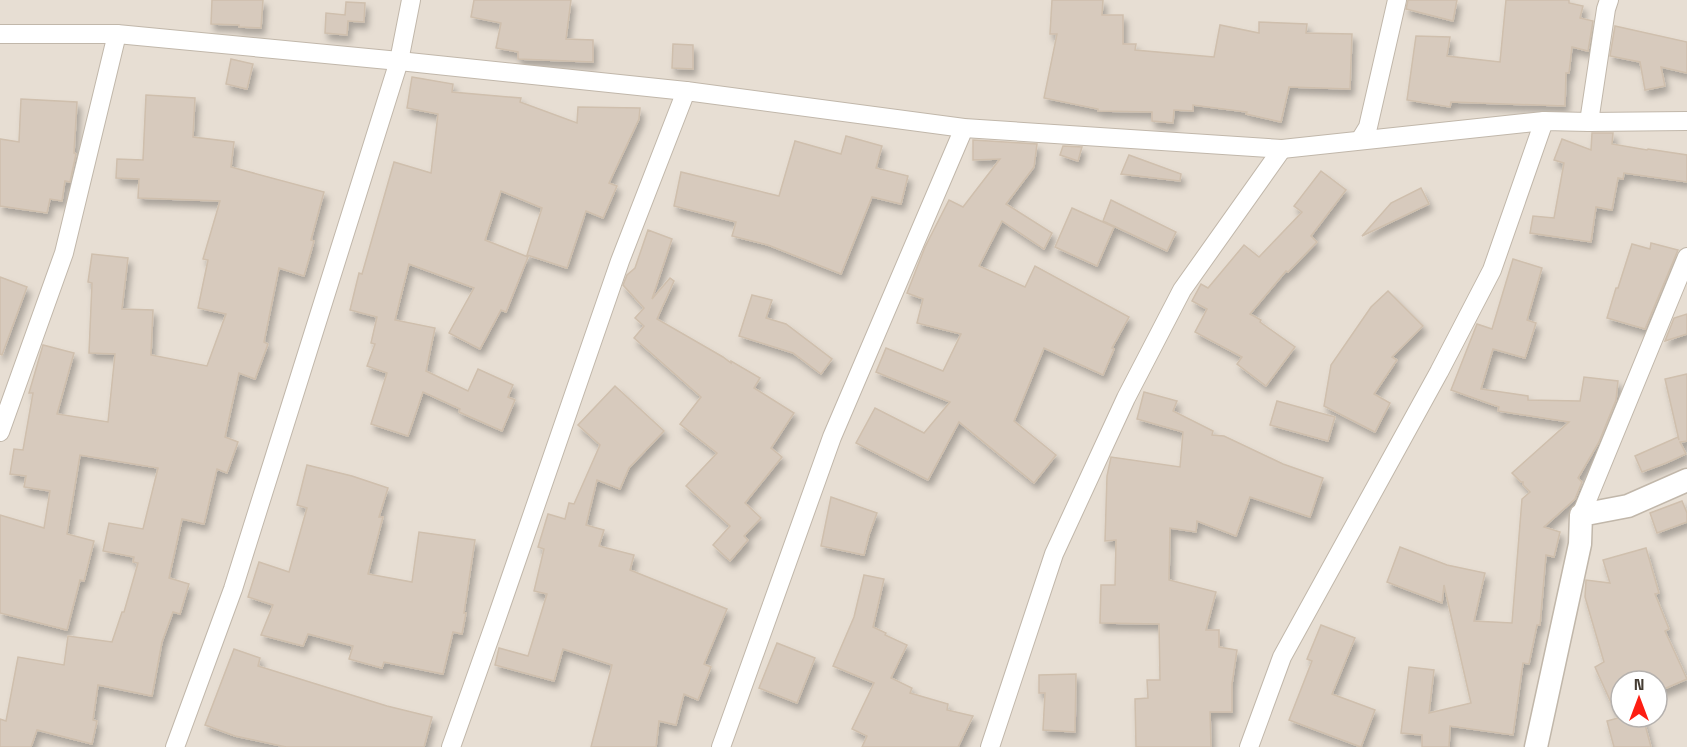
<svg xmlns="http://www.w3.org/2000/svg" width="1687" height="747" font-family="'Space Grotesk',sans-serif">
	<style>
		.residential { fill: #e7ded3; fill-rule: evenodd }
		.building { fill: #d7cabd; stroke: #cfbfad; stroke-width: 1.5; filter: url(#shadow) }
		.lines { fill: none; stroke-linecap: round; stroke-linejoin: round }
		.minor-casing { stroke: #c1b7aa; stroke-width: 20 }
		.tertiary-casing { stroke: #c1b7aa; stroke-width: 25 }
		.minor { stroke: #fff; stroke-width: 18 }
		.tertiary { stroke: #fff; stroke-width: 22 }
	</style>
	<defs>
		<filter id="shadow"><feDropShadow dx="3.5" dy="6" stdDeviation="3" flood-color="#0004"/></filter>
	</defs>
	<rect width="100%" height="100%" fill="#f3ede5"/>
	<path class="residential" d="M0 0H1687V747H0ZM1621 681H1657V717H1621Z"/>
	<g class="building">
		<polygon points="212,0 263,0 261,28 239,27 239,25 211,24"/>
		<polygon points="474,0 571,0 566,39 593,40 593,62 518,59 518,52 496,48 501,23 471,17"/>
		<polygon points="1052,0 1103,0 1102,15 1123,15 1123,44 1136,44 1135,50 1214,57 1220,25 1259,33 1259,22 1307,24 1306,33 1352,34 1350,89 1289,87 1281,122 1246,114 1247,112 1193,105 1193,111 1174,110 1173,123 1152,121 1152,112 1098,111 1098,109 1044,98 1057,34 1050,34"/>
		<polygon points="1408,0 1457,0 1453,21 1406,9"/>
		<polygon points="1506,0 1569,0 1569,3 1583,6 1580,18 1593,21 1588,51 1572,47 1569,73 1566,73 1565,106 1451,102 1450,107 1407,100 1416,36 1450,37 1447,56 1500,62"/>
		<polygon points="346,2 365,3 364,22 348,21 347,35 325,33 326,13 345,15"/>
		<polygon points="1615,26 1687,42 1687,73 1661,67 1665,86 1645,90 1640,62 1610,56"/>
		<polygon points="673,44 693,45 693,69 672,68"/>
		<polygon points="231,59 253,64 247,89 226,84"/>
		<polygon points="412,77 453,84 452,92 521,98 520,102 577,123 578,107 640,108 639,119 609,183 617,186 603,218 586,211 567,268 527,255 542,208 501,191 485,240 528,257 506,312 501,310 480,349 449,333 474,288 409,264 395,320 435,328 426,371 468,391 478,369 513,385 508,397 515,400 502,431 459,412 460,409 423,392 408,436 371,424 387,373 367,366 375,344 371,343 377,317 350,310 359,273 362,274 394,162 431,173 438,114 407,108"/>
		<polygon points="146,95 195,98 193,137 234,142 231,167 324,192 311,240 314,241 304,276 279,268 264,342 268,344 255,379 239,373 225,437 238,442 227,473 217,469 204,524 182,519 169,578 189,584 180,614 173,612 162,642 152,696 98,685 93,720 97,721 92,744 37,730 31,747 0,747 0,719 6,721 18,657 64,665 68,636 112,642 122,612 124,612 138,563 133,562 134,557 103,551 109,523 143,529 158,468 80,455 67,534 94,541 84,581 80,580 67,630 0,613 0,515 44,528 50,491 24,487 26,476 10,474 14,449 23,450 33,393 29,393 43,345 74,353 57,414 108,422 115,354 89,353 92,283 88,282 92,254 128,258 122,309 153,310 151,355 207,366 226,314 198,308 208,260 203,259 220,201 138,198 139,179 116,178 117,159 143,160"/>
		<polygon points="21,99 77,102 74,153 76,154 70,182 65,181 62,201 50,199 47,213 0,206 0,139 19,142"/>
		<polygon points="1592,133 1613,133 1612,144 1647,150 1648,149 1687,155 1687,182 1624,173 1623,179 1618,178 1612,210 1596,207 1591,242 1530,233 1533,216 1554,218 1564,163 1554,160 1562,139 1591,150"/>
		<polygon points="846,136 882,146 876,168 908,176 901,204 872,197 841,274 768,245 732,236 736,222 674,206 681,172 779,196 795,141 841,154"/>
		<polygon points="973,140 1037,144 1034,167 1006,204 1052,233 1044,249 1002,221 979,266 1025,287 1035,266 1129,317 1112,348 1114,349 1103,375 1044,348 1014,421 1056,455 1034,483 959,422 928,480 856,443 875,408 924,433 950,402 876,372 886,348 943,371 961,334 917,323 923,299 907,293 925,247 949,200 963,207 1000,159 973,160"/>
		<polygon points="1063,146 1082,147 1078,161 1060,155"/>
		<polygon points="1129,155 1181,174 1180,181 1121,174"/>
		<polygon points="1321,171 1346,190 1311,236 1317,242 1288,272 1286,271 1250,314 1261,320 1260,322 1295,347 1266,386 1237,364 1242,357 1195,332 1207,309 1192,301 1201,284 1208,288 1244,245 1259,257 1302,212 1294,206"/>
		<polygon points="1421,188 1429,204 1362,236 1391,203"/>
		<polygon points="1111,200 1176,232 1167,251 1103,221"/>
		<polygon points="1072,208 1114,227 1097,266 1055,247"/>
		<polygon points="648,230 672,239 652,299 670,278 674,281 657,319 723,357 731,363 731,361 760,378 754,388 794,413 771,448 782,457 745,503 761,518 744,536 748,540 730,561 713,545 730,526 686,486 717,453 680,424 701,397 634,338 644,326 635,318 644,308 623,285 627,275 635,268"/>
		<polygon points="1651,243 1678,250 1645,329 1607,318 1616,288 1618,288 1632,244 1650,249"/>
		<polygon points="1513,259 1542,268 1527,320 1536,323 1525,358 1493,349 1481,389 1528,396 1528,400 1580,401 1584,377 1618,381 1616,400 1599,442 1578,478 1582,482 1575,499 1544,527 1560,532 1554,557 1546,555 1540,625 1537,625 1529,664 1523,663 1513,735 1450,726 1449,747 1422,747 1422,735 1401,733 1409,667 1434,670 1429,713 1471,703 1444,585 1442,603 1387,582 1400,547 1447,565 1485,573 1474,621 1512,623 1522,499 1530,492 1523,485 1523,482 1521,482 1512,473 1569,422 1498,411 1499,407 1451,390 1477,324 1492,329"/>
		<polygon points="0,277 27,287 2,355 0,354"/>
		<polygon points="1388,291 1423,326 1392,357 1397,360 1374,394 1390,403 1375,432 1324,406 1331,365 1371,307"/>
		<polygon points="752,295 772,300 766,318 786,324 832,359 821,374 793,353 739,336"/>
		<polygon points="1687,314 1687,334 1665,341 1674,318"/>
		<polygon points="1687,374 1687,441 1680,442 1686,454 1666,463 1642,472 1635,456 1678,437 1679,440 1665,379"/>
		<polygon points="615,386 664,431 629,468 620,489 597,480 586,525 604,530 599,546 634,555 630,570 727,609 704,664 711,667 698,700 684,694 676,725 659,721 656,747 591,747 612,665 563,649 554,681 495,665 499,648 528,656 547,594 534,591 544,549 538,547 548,514 565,519 569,503 574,504 600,445 578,425"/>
		<polygon points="1144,392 1177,401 1173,411 1213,431 1212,435 1224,436 1283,464 1323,478 1310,517 1250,497 1236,536 1197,521 1196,532 1170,528 1169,580 1216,592 1206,630 1219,630 1219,647 1237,650 1232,684 1232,712 1210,712 1211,747 1136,747 1135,699 1148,698 1147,680 1160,680 1159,624 1100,623 1101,585 1115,585 1116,540 1105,541 1107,476 1111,457 1180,467 1183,432 1137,419"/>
		<polygon points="1277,401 1335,417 1328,441 1270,425"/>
		<polygon points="307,465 352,476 388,488 379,517 383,517 368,574 412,582 419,532 475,540 464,613 466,613 462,634 453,632 443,674 384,662 382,668 349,659 353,646 308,634 303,646 261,635 273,605 248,597 259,562 289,572 307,508 297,505"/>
		<polygon points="831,497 877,513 869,535 864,555 821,546"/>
		<polygon points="1682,501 1687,513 1687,522 1657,533 1650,513"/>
		<polygon points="1646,548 1659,593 1655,594 1669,629 1665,631 1687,679 1657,692 1657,681 1621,681 1621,717 1643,717 1651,747 1614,747 1607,721 1618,718 1595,667 1604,662 1585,597 1586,580 1610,583 1603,560"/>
		<polygon points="864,575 884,579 873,627 886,633 885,635 907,645 891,678 912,688 910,693 948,704 947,710 973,716 958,747 862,747 867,736 852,729 874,683 833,666 854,617"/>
		<polygon points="1321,625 1355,638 1332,694 1375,710 1361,747 1289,720 1312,661 1307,659"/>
		<polygon points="777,643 815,658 797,703 759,688"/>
		<polygon points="234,649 260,658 258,666 387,706 432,717 424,747 286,747 235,736 205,725"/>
		<polygon points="1076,674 1075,732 1043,730 1045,693 1039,693 1039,675"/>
	</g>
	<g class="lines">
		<defs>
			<g id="minor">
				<polyline points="0,34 117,34 399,61 686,91 964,128 1282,149 1544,121 1589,122 1687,121"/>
				<polyline points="1589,122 1606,9 1609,0"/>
				<polyline points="1360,140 1368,127 1397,0"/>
				<polyline points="0,432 64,253 117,34"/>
				<polyline points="1581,515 1687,257"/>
				<polyline points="175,747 233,589 399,61 411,0"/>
				<polyline points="451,747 496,620 620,261 686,91"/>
				<polyline points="721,747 832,437 964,128"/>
				<polyline points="990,747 1054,554 1126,398 1182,290 1282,149"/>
				<polyline points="1249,747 1282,657 1439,372 1492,270 1544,121"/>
			</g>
			<polyline id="tertiary" points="1536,747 1580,544 1581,515 1628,506 1687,480"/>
		</defs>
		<use href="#minor" class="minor-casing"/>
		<use href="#tertiary" class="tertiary-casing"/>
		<use href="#minor" class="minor"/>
		<use href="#tertiary" class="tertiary"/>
	</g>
	<g transform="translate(1639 699)"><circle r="28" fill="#ffffff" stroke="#b5b1ae" stroke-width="1.5"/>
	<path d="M0-4.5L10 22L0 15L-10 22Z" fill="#fd1e12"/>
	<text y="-9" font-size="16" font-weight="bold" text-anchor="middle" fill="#453d34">N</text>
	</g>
</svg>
